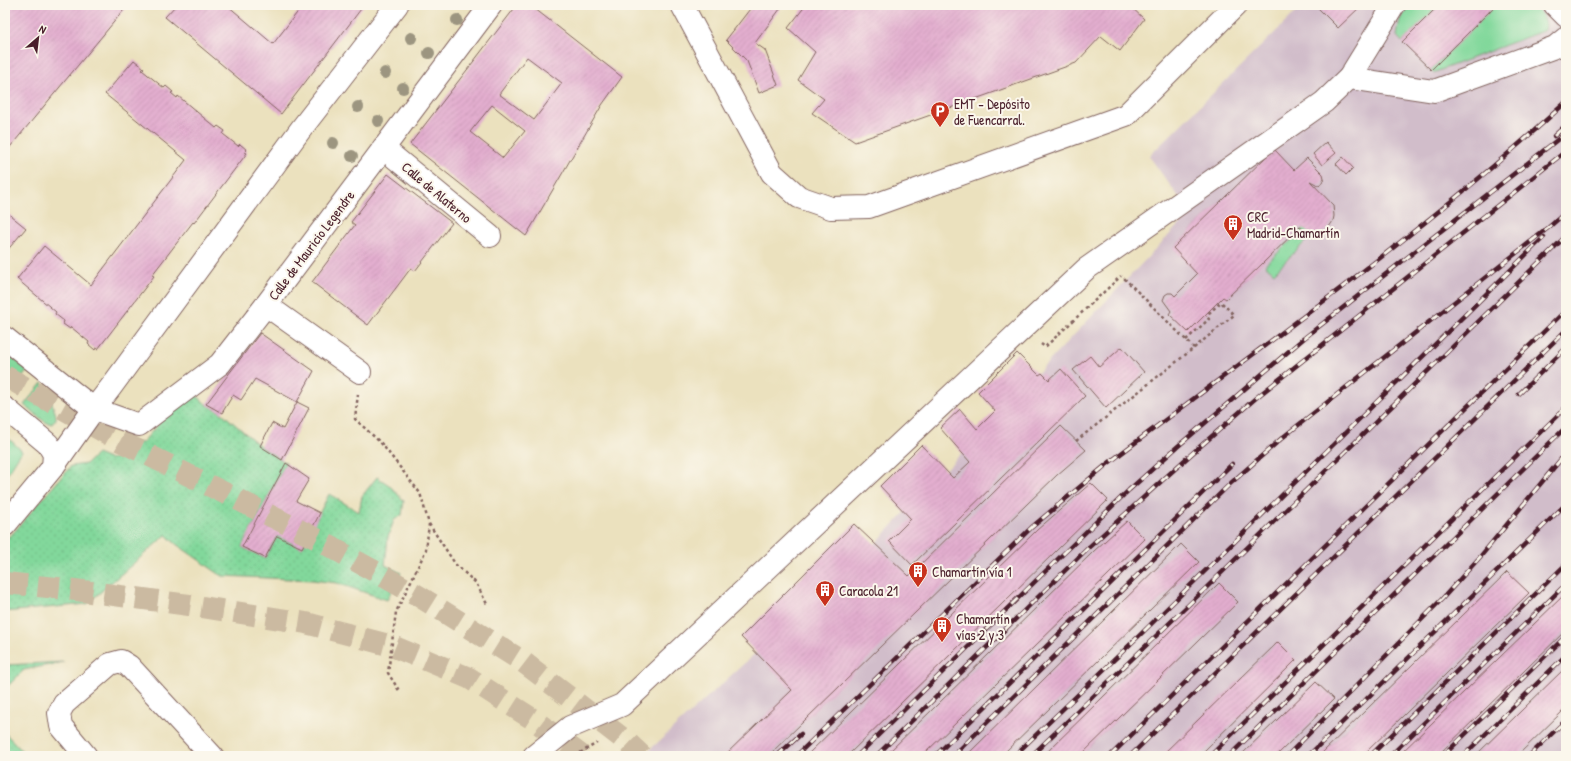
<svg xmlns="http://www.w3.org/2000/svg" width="1571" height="761" font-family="'Patrick Hand',sans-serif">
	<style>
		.industrial { fill: #d1bdca }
		.grass { fill: url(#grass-dots); stroke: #667c63 }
		.green { fill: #82d89b; stroke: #667c63 }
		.building { fill: url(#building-hatch); fill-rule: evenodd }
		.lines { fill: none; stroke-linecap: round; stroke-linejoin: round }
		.major-tunnel { stroke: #cbbaa1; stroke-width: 22; stroke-dasharray: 22 11; stroke-linecap: butt }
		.minor-casing { stroke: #82635e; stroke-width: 24 }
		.path { stroke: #82635e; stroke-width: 2.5; stroke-dasharray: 3 3; stroke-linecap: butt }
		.minor { stroke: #fff; stroke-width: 22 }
		.rail-casing { stroke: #4a1f2b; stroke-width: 4.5 }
		.rail { stroke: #fbf7ec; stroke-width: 3; stroke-dasharray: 9; stroke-linecap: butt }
		.tree { fill: #9c9580 }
		.labels { text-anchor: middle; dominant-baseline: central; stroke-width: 4; stroke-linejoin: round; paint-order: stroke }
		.poi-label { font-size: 14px; fill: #4a1f2b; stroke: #fbf7ec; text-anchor: start }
		.street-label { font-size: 14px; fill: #4a1f2b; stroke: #fbf7ec }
	</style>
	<defs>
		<pattern id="grass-dots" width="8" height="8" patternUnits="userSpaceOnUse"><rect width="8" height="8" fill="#82d89b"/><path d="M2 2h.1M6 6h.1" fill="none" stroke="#72b986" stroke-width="1.8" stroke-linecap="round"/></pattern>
		<pattern id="building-hatch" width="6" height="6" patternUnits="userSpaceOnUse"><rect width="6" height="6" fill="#e3aecf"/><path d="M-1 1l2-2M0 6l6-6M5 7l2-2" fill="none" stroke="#c495b2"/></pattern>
	</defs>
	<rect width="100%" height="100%" fill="#fbf7ec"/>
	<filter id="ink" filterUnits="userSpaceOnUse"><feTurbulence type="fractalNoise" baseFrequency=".025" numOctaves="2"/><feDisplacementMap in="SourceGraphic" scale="8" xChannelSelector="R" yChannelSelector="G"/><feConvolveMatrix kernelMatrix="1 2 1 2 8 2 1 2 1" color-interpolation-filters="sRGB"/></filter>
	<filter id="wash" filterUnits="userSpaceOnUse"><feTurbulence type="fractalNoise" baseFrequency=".012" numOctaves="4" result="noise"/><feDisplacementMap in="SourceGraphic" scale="16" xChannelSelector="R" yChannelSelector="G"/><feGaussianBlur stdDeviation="0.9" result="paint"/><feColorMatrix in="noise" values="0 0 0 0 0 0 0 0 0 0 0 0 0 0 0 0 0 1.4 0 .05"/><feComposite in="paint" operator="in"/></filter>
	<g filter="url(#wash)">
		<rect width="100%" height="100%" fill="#ebe1be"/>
		<polygon class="industrial" points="1303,5 1566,5 1566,756 643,756 876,543 1190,213 1149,156"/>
		<g class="grass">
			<path d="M194 393 206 404 222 413 260 446 286 463 242 547 265 558 277 536 302 548 329 494 359 512 362 496 377 477 389 485 404 501 402 515 394 520 388 537 385 565 401 573 387 600 337 583 312 580 222 576 176 544 166 535 87 604 5 612V539L13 533 71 466 86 464 97 454 109 459 116 458C124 446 127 442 142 443L162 420Z"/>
			<polygon points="64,662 24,670 5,689 5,665"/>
			<polygon points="5,733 27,756 5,756"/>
		</g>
		<g class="green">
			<polygon points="1411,5 1439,5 1402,42 1397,36 1400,19"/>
			<path d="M1496 5H1532C1539 12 1549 19 1545 30L1433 73 1431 70Z"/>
			<polygon points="1303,229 1313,234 1274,273 1265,265"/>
			<polygon points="5,352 28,370 13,389 5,382"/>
			<polygon points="42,383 47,389 56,415 56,419 52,424 45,422 24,405"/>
			<polygon points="5,435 22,451 6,476 5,475"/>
		</g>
		<g id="blocks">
			<g class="building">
				<polygon points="5,5 128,5 5,153"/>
				<polygon points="176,5 227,5 273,44 303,5 364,5 281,114 165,17"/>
				<path d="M517 5H530L622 77 602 105 526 236 410 144ZM527 57 562 83 534 120 499 94ZM492 105 525 131 503 158 470 132Z"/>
				<polygon points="753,5 783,5 755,43 765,50 778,85 759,93 747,61 726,40"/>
				<polygon points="806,5 1129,5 1144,19 1120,51 1101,36 1076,63 855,142 812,113 824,99 798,80 815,52 788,28"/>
				<polygon points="1322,5 1362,5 1338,28 1318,8"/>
				<polygon points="1439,5 1496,5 1431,70 1402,42"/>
				<polygon points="134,60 144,68 142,70 164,88 166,86 173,92 171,93 177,98 178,96 216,128 218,126 225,131 223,134 238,146 240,144 247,150 245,152 247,153 194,223 193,222 152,275 154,276 98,349 96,348 95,350 88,344 89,342 71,327 70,329 63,324 64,321 55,314 56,312 17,279 44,246 91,285 186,160 105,94"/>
				<polygon points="1326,142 1336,153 1322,165 1313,154"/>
				<polygon points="1274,149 1294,170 1307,158 1323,174 1324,178 1321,184 1318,185 1310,181 1333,205 1334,216 1333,221 1327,230 1316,234 1310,234 1300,227 1226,299 1223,297 1188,332 1169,314 1171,311 1163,300 1165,295 1168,293 1172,293 1175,296 1197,274 1173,248"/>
				<polygon points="1343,157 1353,168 1346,175 1336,164"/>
				<polygon points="388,174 452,223 415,271 411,268 368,325 312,282 355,225 351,222"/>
				<polygon points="5,211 26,228 5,253"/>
				<polygon points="260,333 314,371 297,402 309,408 282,460 260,446 272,423 283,429 297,402 255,379 241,400 233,395 222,413 206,404"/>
				<polygon points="1122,347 1144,372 1106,408 1073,370 1090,356 1099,367"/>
				<polygon points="1017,353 1039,375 1042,373 1049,380 1061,369 1085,396 912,565 889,541 911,519 880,486 921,445 953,478 970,462 940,428 960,409 977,429 995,411 978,392"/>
				<polygon points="1061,426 1086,450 1057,475 1027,504 768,756 724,756 792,690 741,637 854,524 909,576"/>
				<polygon points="286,463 309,479 296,501 320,513 302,548 277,536 265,558 242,547"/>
				<polygon points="1091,483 1108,500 847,756 806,756 1037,530"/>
				<polygon points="1127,521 1145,539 922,756 885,756 1094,551"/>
				<polygon points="1181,544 1199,562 1001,756 966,756"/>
				<polygon points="1507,572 1529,593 1362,756 1319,756"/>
				<polygon points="1219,583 1238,602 1080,756 1043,756"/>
				<polygon points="1566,593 1566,630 1437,756 1398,756"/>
				<polygon points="1278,642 1296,660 1199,756 1161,756"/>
				<polygon points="1566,667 1566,708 1517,756 1475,756"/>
				<polygon points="1316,682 1334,699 1276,756 1240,756"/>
			</g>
		</g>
	</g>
	<g filter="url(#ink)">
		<use href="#blocks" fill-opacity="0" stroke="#82635e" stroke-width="1"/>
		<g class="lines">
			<g class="major-tunnel">
				<polyline points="5,376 122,442 315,538 417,595 522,661 626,741 642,756"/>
				<polyline points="5,583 68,589 189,605 306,623 392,646 469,678 534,720 582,756"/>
			</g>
			<defs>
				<g id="minor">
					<polyline points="682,5 772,173 799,197 831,208 869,207 1126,115 1236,5"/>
					<polyline points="1555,5 1566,16"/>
					<polyline points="1349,78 1434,91 1555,47 1566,38"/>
					<polyline points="383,148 490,236"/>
					<polyline points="266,305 360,372"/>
					<polyline points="5,338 94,409 139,425 220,364 266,305 491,5"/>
					<polyline points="5,408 48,444 54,454 53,467"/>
					<polyline points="5,525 53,467 94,409 111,387 301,129 397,5"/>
					<polyline points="86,756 61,726 59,713 64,704 110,664 121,661 129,666 212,756"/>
					<polyline points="534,756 570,727 622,705 1086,269 1324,102 1349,78 1394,5"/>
				</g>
			</defs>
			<use href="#minor" class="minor-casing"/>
			<g class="path">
				<polyline points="1186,340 1209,319 1205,316"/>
				<polyline points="1041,344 1045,347 1121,276"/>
				<polyline points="1194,348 1234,315 1221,302 1206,316"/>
				<polyline points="358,394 355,419 381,443 420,493 429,524 426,550 396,612 388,673 400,692"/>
				<polyline points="1076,441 1194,348 1122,276"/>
				<polyline points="429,524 456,565 476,583 488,606"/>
				<polyline points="575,756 597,743"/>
			</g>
			<use href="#minor" class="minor"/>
			<defs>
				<g id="rail">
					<polyline points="1554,136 1566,125"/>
					<polyline points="1519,394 1566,348"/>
					<polyline points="777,756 801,734"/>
					<path d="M796 756 1032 527 1106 465C1261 346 1422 235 1566 102"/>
					<polyline points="857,756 1060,557 1129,490 1177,447 1303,339 1566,133"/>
					<polyline points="876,756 1088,548 1188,457 1257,397 1566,151"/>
					<polyline points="935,756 1232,464"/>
					<polyline points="953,756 1231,483 1282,438 1548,228 1566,212"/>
					<polyline points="1014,756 1142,633 1544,237"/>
					<polyline points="1031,756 1207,587 1566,236"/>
					<polyline points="1110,756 1566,310"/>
					<polyline points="1130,756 1566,330"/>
					<polyline points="1210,756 1566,407"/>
					<polyline points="1229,756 1566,427"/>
					<polyline points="1287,756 1442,599 1480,557 1566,453"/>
					<polyline points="1308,756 1566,504"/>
					<polyline points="1370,756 1566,564"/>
					<polyline points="1390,756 1566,584"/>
					<polyline points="1443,756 1566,636"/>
					<polyline points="1463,756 1566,655"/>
					<polyline points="1529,756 1566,720"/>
				</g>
			</defs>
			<use href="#rail" class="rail-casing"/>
			<use href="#rail" class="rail"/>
		</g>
		<g class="tree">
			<circle cx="457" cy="20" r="6"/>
			<circle cx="411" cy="38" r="6"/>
			<circle cx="429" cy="53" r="6"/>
			<circle cx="385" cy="73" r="6"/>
			<circle cx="403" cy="88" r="6"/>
			<circle cx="358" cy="107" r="6"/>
			<circle cx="378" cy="121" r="6"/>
			<circle cx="333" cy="143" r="6"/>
			<circle cx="352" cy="156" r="6"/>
		</g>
	</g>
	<defs>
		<symbol id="parking-pin" viewBox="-11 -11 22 30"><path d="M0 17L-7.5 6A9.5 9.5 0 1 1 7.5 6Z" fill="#c8321e" stroke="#fbf7ec"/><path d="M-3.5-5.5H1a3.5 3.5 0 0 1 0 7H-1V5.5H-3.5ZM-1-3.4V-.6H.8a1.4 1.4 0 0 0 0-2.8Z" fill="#fff"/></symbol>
		<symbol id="building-pin" viewBox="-11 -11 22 30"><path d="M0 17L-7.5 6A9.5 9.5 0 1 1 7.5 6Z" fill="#c8321e" stroke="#fbf7ec"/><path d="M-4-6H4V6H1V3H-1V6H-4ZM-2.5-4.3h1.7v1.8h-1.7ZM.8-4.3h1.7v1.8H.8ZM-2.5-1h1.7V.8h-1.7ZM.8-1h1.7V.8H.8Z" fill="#fff"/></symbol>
	</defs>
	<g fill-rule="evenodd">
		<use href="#parking-pin" x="929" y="100" width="22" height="30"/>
		<use href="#building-pin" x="1222" y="213" width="22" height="30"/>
		<use href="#building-pin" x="907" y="560" width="22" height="30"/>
		<use href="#building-pin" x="814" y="579" width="22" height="30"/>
		<use href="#building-pin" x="931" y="615" width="22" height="30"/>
	</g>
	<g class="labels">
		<g class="poi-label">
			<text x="954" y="103">EMT - Depósito<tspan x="954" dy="16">de Fuencarral.</tspan></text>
			<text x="1247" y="216">CRC<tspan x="1247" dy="16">Madrid-Chamartín</tspan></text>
			<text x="932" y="571">Chamartín vía 1</text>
			<text x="839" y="590">Caracola 21</text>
			<text x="956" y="618">Chamartín<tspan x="956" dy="16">vías 2 y 3</tspan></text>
		</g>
		<g class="street-label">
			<text transform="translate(437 192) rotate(40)">Calle de Alaterno</text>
			<text transform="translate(311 245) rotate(-53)">Calle de Mauricio Legendre</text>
		</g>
	</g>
	<rect width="1571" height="761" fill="none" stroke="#fbf7ec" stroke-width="20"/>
	<g transform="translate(38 38) rotate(28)" stroke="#fbf7ec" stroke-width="3" paint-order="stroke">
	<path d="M0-3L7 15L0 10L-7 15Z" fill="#4a1f2b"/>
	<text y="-6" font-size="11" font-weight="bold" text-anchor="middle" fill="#4a1f2b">N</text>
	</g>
</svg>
